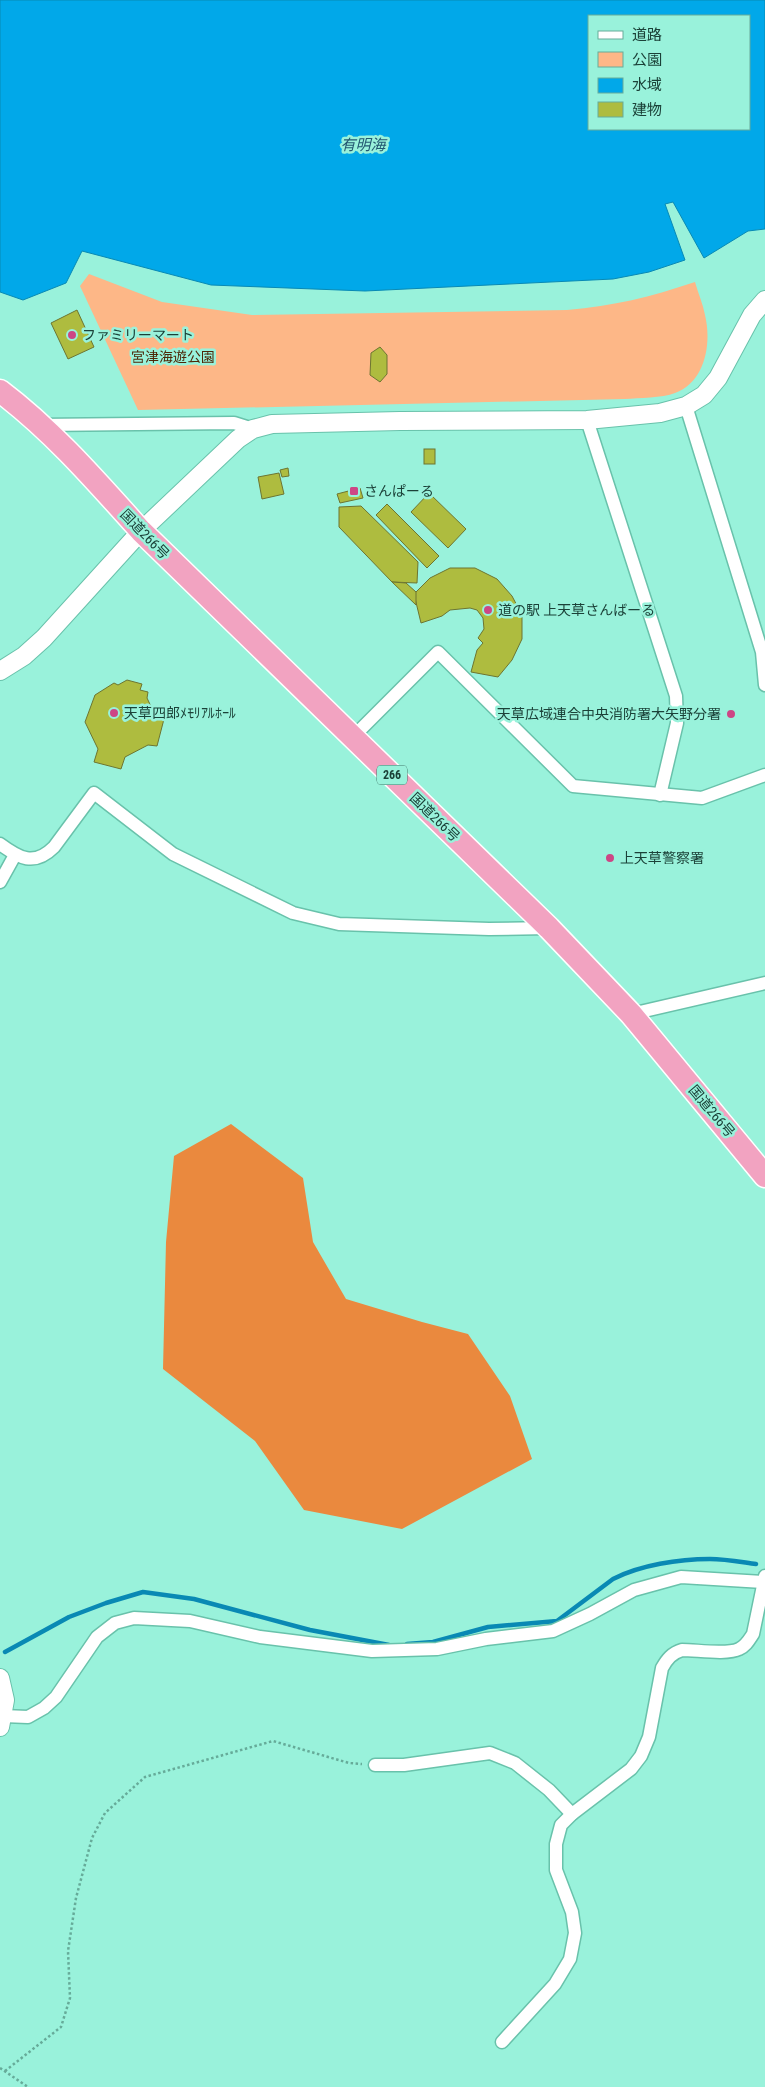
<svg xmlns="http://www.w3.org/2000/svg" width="765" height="2087" font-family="'Roboto Condensed','Noto Sans JP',sans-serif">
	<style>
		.green { fill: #fdb787 }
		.forest { fill: #ea893e }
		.water { fill: #01a8e9; stroke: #0989b4; fill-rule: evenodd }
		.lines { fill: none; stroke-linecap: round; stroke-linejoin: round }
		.stream { stroke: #0989b4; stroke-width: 4.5 }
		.building { fill: #aebc3f; stroke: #6d7531 }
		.street-casing { stroke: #69c2ab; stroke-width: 15 }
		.secondary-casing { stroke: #69c2ab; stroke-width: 20 }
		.highway-casing { stroke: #fff; stroke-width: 25 }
		.path { stroke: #66ab99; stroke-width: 2.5; stroke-dasharray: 2.5 2.5; stroke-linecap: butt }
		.street { stroke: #fff; stroke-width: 12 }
		.secondary { stroke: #fff; stroke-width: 18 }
		.highway { stroke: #f2a3c1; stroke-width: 22 }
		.poi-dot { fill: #cd4685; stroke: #99f2db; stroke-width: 2 }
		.labels { text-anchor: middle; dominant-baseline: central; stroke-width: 5; stroke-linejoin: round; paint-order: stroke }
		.shield { fill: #99f2db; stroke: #417669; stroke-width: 1 }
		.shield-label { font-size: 12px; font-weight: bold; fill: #1b4138 }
		.poi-label { font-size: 14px; fill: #1b4138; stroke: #99f2db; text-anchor: start }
		.park-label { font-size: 14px; fill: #4d2708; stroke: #99f2db }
		.street-label { font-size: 14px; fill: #1b4138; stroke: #99f2db }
		.water-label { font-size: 15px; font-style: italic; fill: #235772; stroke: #99f2db }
	</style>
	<rect width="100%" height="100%" fill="#99f2db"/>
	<path class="green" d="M89 274 162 302 252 315 567 310C614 306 650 297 695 282 698 293 703 304 705 315 712 344 705 382 675 393 662 398 639 398 625 399L138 410 80 286Z"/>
	<polygon class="forest" points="231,1124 303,1178 313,1242 346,1299 422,1322 468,1334 510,1396 532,1459 402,1529 304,1510 255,1441 163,1369 166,1242 174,1156"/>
	<path class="water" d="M0 0H765V229L748 231 704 258 673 202 665 204 685 260 649 272 613 279 365 291 211 285 82 251 66 283 23 300 0 292ZM749 16V129H589V16Z"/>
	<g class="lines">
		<g class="stream">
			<path d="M407 1644 433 1642 488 1627 557 1621 613 1579C640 1565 679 1559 710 1559 725 1559 741 1562 756 1564"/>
			<polyline points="5,1652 69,1617 106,1603 143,1592 194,1599 310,1630 389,1645"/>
		</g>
	</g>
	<g class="building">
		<polygon points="77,310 94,347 68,359 51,323"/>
		<polygon points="380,347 387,355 387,374 380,382 370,375 371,353"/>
		<rect x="424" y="449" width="11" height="15"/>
		<polygon points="288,468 289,476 282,477 280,470"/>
		<polygon points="279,473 284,494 262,499 258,477"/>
		<polygon points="360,488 363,498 340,503 337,494"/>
		<polygon points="429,493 466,529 448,548 411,512"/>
		<polygon points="387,504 439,556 427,568 376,515"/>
		<polygon points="361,506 418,562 417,583 392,582 339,527 339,507"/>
		<polygon points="450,568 475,568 497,579 512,596 522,615 522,639 512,660 498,677 471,672 477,650 483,643 478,638 484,629 483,618 477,610 470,608 450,610 442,616 421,623 414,594 430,578"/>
		<polygon points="392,582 406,583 416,592 416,605"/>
		<polygon points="127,680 142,684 140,690 148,692 147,698 156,717 164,719 157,746 148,745 125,757 121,769 94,762 98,749 85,722 95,695 114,683 118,685"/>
	</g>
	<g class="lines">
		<defs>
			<g id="street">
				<polyline points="686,406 762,652 765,685"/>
				<polyline points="587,420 676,696 677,723 660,795"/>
				<polyline points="39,425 234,423 253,429"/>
				<polyline points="353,737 438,652 573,786 702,798 765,775"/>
				<path d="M0 844C19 858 34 867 54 847L94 793 173 854 293 913 339 924 489 929 549 928"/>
				<polyline points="0,882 15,855"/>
				<polyline points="631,1014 765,983"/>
				<polyline points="3,1716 28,1717 44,1708 56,1697 97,1637 115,1623 134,1618 190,1621 260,1637 372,1651 437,1649 486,1639 553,1631 590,1614 634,1590 681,1577 763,1582"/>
				<polyline points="375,1765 404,1765 490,1753 515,1763 549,1790 572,1814"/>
				<path d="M502 2042 555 1984 570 1959 575 1933 572 1912 556 1870V1844L561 1825 572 1814 631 1769 641 1756 649 1737 662 1668C667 1659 672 1653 682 1650 697 1650 727 1655 739 1649 746 1646 749 1640 753 1634L765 1576"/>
			</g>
			<g id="secondary">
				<polyline points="0,671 24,656 44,638 141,531 238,439 253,429 272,424 400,421 587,420 660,413 686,406 704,395 718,378 752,315 765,300"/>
				<polyline points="0,1678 5,1700 0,1727"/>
			</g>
			<path id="highway" d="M0 391C53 431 97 482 141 531L549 928 631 1014 765 1176"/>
		</defs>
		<use href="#street" class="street-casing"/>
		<use href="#secondary" class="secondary-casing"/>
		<use href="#highway" class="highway-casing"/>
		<g class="path">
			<polyline points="0,2068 28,2087"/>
			<polyline points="5,2071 61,2027 70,1998 68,1951 76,1898 92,1838 105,1813 145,1777 273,1741 349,1763 362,1764"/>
		</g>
		<use href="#street" class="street"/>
		<use href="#secondary" class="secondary"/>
		<use href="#highway" class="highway"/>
	</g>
	<g class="poi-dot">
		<circle cx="72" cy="335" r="5"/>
		<rect x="349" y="486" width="10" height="10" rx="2.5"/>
		<circle cx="488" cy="610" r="5"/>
		<circle cx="114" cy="713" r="5"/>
		<circle cx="731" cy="714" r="5"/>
		<circle cx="610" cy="858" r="5"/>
	</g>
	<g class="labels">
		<rect class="shield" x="377" y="765.5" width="30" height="19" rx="4"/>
		<g class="shield-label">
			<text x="392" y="775">266</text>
		</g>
		<g class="poi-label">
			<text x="82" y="335">ファミリーマート</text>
			<text x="364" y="491">さんぱーる</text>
			<text x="498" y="610">道の駅 上天草さんばーる</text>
			<text x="124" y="713">天草四郎ﾒﾓﾘｱﾙﾎｰﾙ</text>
			<text x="721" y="714" text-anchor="end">天草広域連合中央消防署大矢野分署</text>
			<text x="620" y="858">上天草警察署</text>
		</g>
		<g class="park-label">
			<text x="173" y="357">宮津海遊公園</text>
		</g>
		<g class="street-label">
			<text transform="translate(145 534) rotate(46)">国道266号</text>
			<text transform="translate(435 817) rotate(44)">国道266号</text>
			<text transform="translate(712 1111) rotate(50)">国道266号</text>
		</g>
		<g class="water-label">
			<text x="363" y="145">有明海</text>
		</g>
	</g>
	<rect x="588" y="15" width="162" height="115" fill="#99f2db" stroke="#67ab9a"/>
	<rect x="598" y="31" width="25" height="8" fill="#ffffff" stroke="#67ab9a"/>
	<text x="632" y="40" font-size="15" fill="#1b4138">道路</text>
	<rect x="598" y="52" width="25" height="15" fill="#fdb787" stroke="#67ab9a"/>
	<text x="632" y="65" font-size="15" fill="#1b4138">公園</text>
	<rect x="598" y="78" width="25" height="15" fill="#01a8e9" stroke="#67ab9a"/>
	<text x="632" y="90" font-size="15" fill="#1b4138">水域</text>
	<rect x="598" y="102" width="25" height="15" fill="#aebc3f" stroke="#67ab9a"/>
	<text x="632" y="115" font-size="15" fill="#1b4138">建物</text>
</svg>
